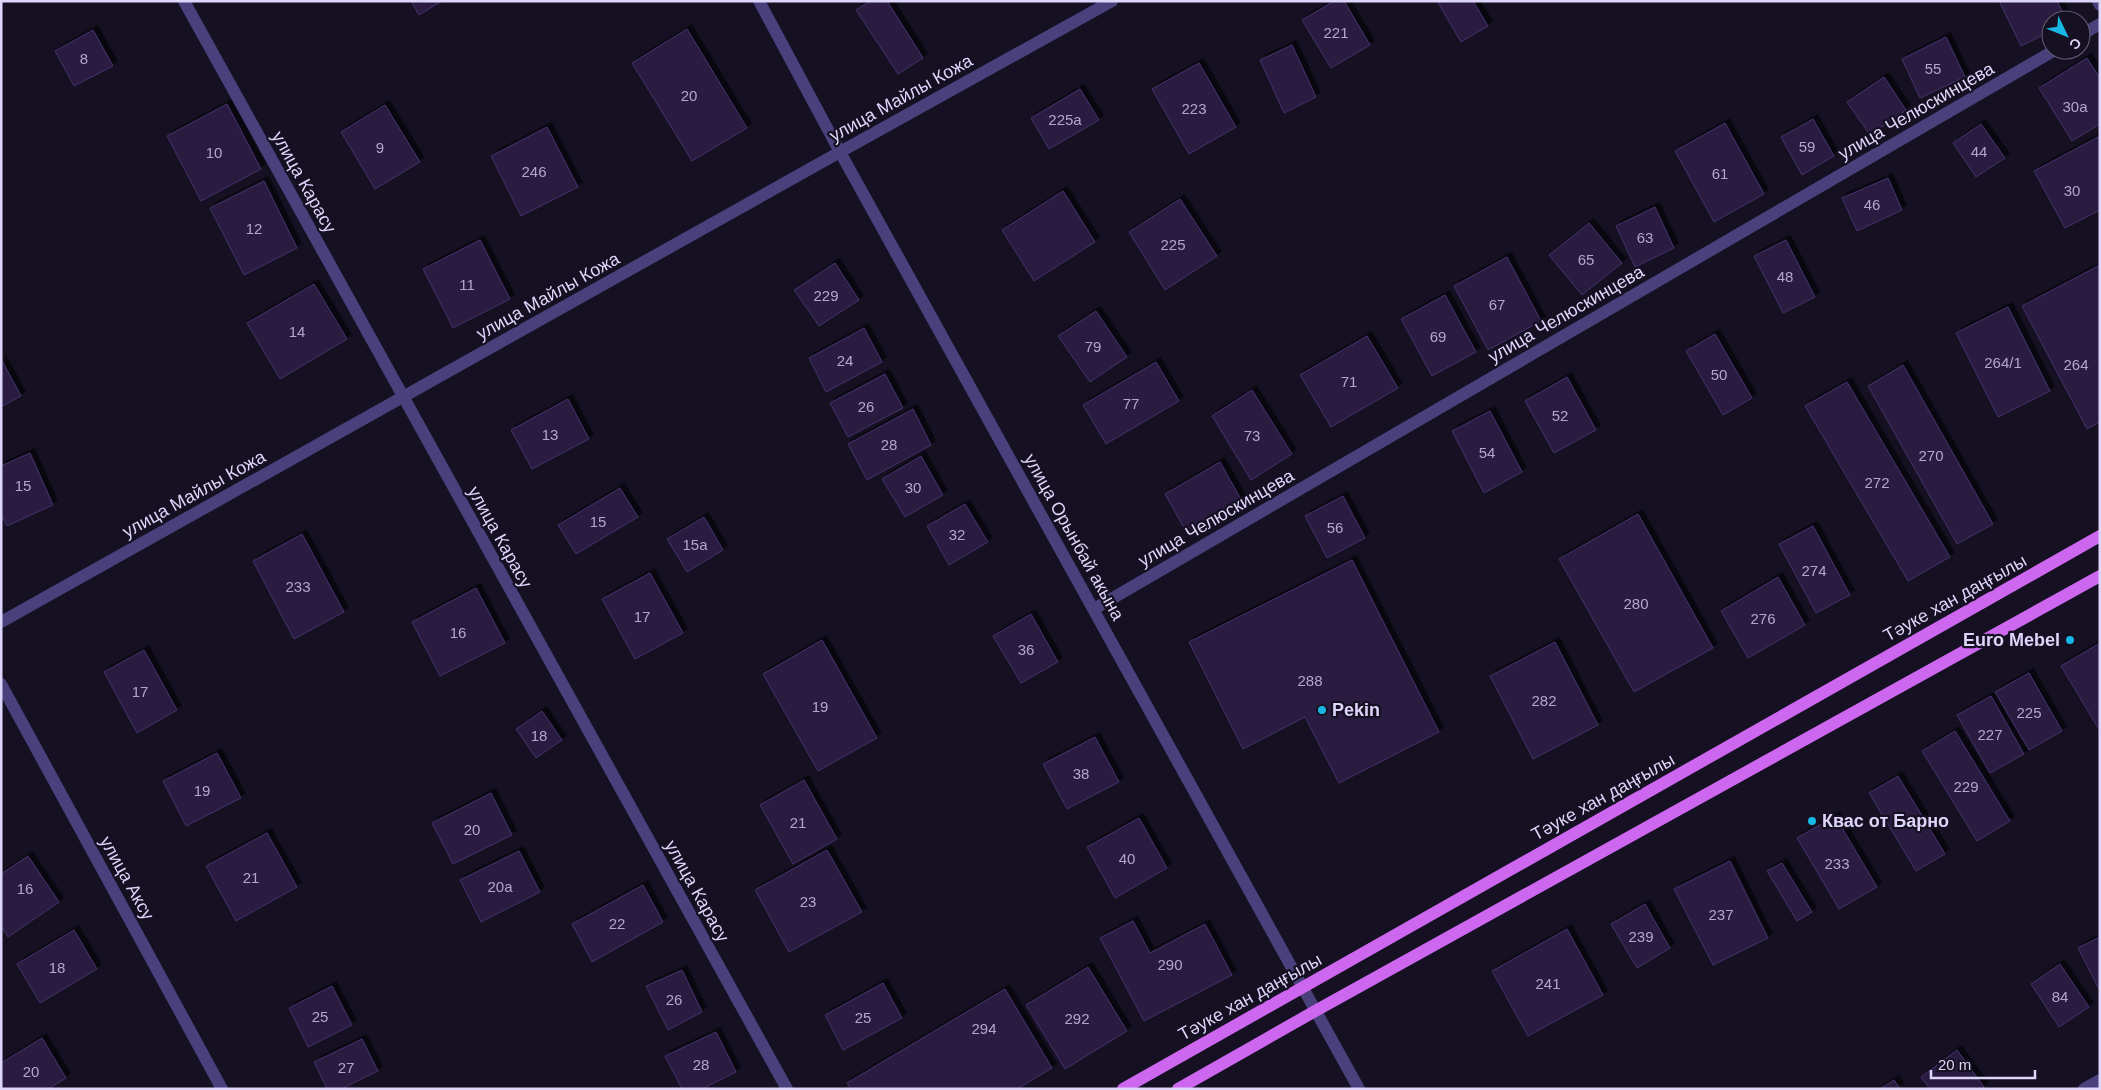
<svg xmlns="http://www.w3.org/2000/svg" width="2101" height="1090" font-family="Arial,sans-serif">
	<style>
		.building { fill: #291e41; stroke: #44326a; filter: url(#shadow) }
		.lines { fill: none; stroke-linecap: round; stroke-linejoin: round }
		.minor { stroke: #49407c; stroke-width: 12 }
		.primary { stroke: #cd67f0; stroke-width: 12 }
		.poi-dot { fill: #17b7e5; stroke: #151022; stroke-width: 2 }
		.labels { text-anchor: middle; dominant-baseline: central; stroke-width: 4.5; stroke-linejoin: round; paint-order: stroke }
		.number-label { font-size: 15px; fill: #b1a7cc }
		.street-label { font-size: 18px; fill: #ded5fb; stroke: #151022 }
		.poi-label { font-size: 18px; font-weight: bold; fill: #ded5fb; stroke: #151022; text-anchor: start }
	</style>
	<defs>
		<filter id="shadow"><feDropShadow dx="4.5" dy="-4.5" stdDeviation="0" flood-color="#0009"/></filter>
	</defs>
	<rect width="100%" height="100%" fill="#151022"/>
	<g class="building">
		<polygon points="411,1 442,1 419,15"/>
		<polygon points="870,1 887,1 923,58 898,74 856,10"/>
		<polygon points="1334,1 1344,1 1370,45 1331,68 1302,20"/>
		<polygon points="1437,1 1473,1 1488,26 1461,42"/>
		<polygon points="1999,1 2057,1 2067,20 2051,20 2051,31 2021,46"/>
		<polygon points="687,29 747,128 692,161 632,63"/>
		<polygon points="93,30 113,66 74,86 55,51"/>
		<polygon points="1946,37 1965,77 1920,98 1902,59"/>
		<polygon points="1292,45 1316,97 1284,113 1260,60"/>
		<polygon points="2087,58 2100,78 2100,124 2072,141 2039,88"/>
		<polygon points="1199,63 1236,127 1189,154 1152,89"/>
		<polygon points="1884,77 1906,110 1870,135 1847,102"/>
		<polygon points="1080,89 1099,120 1049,149 1031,118"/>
		<polygon points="227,104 261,169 201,201 167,136"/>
		<polygon points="385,105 420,162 375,189 341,132"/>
		<polygon points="1813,119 1834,156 1802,175 1781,137"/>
		<polygon points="1725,123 1764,194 1714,222 1675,151"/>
		<polygon points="1981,124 2005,158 1976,177 1953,143"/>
		<polygon points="547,127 578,187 521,216 491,156"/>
		<polygon points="2100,136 2100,210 2065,228 2034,171"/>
		<polygon points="1888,178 1902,210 1857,231 1842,198"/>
		<polygon points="264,181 297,248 244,275 210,208"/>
		<polygon points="1063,191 1095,242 1034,281 1002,230"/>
		<polygon points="1180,199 1217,256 1165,290 1129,232"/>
		<polygon points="1655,207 1674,248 1635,267 1616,226"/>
		<polygon points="1589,223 1622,263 1582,295 1549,255"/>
		<polygon points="480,240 510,299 453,328 423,269"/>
		<polygon points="1786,240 1815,297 1783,313 1754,256"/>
		<polygon points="1507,257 1541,321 1488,350 1454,286"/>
		<polygon points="835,263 859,300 819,326 794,290"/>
		<polygon points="2100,265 2100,422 2087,429 2022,306"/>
		<polygon points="314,284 347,339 280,379 247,323"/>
		<polygon points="1445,295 1476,352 1432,376 1401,319"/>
		<polygon points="2008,307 2050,391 1998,417 1956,333"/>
		<polygon points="1096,311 1127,357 1090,382 1058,336"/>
		<polygon points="864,328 882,362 826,392 809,358"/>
		<polygon points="1715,334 1752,398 1723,415 1686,351"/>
		<polygon points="1367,336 1398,388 1331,427 1300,375"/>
		<polygon points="1,359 21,396 1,407"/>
		<polygon points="1156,362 1179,401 1106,444 1083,405"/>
		<polygon points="1903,365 1993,524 1957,544 1868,386"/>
		<polygon points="885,374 903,408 848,437 830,403"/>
		<polygon points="1567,377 1596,430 1554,453 1525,401"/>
		<polygon points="1847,382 1950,557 1908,581 1805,406"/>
		<polygon points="1252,390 1292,454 1251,480 1212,416"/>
		<polygon points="568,399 589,439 532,469 511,430"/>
		<polygon points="913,409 931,445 867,480 848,444"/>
		<polygon points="1490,411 1522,472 1484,493 1452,431"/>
		<polygon points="30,453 53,505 7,526 1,514 1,466"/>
		<polygon points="921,456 943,495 905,517 882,479"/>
		<polygon points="1220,462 1243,503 1188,535 1165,494"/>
		<polygon points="620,488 638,517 576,554 558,525"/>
		<polygon points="1343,496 1365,538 1327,558 1305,516"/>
		<polygon points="965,504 988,542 949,565 927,526"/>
		<polygon points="1638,514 1713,648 1634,692 1559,559"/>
		<polygon points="704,517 723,550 687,572 667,539"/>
		<polygon points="1813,526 1850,595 1816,613 1779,544"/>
		<polygon points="302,534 344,612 294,639 253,561"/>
		<polygon points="1352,560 1439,732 1339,783 1305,717 1243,749 1189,642"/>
		<polygon points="650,573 683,633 635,659 602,599"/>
		<polygon points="1778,577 1805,625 1748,658 1721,611"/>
		<polygon points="476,588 505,643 440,676 412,622"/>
		<polygon points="1031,614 1058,662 1021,683 993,636"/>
		<polygon points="822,640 877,738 818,771 763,674"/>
		<polygon points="1555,642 1598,725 1533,759 1490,676"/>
		<polygon points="2100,643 2100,731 2061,666"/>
		<polygon points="144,650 177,710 137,733 104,672"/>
		<polygon points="2029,673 2062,731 2029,750 1995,692"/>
		<polygon points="1991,696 2024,754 1990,773 1957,715"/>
		<polygon points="542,711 562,740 536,758 516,729"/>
		<polygon points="1955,731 2010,821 1977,841 1922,751"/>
		<polygon points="1095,737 1119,782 1067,809 1043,764"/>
		<polygon points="217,753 241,798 186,826 163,781"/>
		<polygon points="1898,776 1945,854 1916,871 1869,793"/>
		<polygon points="804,780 837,839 793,864 760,805"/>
		<polygon points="491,793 512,835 453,864 432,823"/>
		<polygon points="1835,816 1877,887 1839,909 1797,838"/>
		<polygon points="1139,818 1167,868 1115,898 1087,847"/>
		<polygon points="267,833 297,887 236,921 206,866"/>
		<polygon points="827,850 862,912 789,952 755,890"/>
		<polygon points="519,851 540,892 481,922 460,880"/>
		<polygon points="28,856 59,902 8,937 1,926 1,874"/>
		<polygon points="1730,861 1768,938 1713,965 1674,889"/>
		<polygon points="1782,863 1812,912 1797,921 1767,871"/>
		<polygon points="643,885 663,922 592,962 572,924"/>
		<polygon points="1645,904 1670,948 1637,968 1611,924"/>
		<polygon points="1133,921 1150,953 1205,924 1232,975 1144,1021 1100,938"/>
		<polygon points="1567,929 1603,995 1528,1036 1492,971"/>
		<polygon points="74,930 97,969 40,1003 17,964"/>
		<polygon points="2100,937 2100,991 2078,948"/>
		<polygon points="2060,964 2089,1007 2059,1027 2031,984"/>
		<polygon points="1088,967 1127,1031 1065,1069 1026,1005"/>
		<polygon points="682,970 702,1012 668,1030 646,986"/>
		<polygon points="883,983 902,1018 843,1050 825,1015"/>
		<polygon points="332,986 352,1025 308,1047 289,1008"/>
		<polygon points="1005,989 1052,1068 1017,1089 851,1089 847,1083"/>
		<polygon points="716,1032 736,1072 702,1089 682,1089 665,1056"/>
		<polygon points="42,1038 66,1078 48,1089 1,1089 1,1063"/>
		<polygon points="362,1039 378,1071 341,1089 327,1089 314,1062"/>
		<polygon points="1957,1050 1984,1087 1982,1089 1930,1089 1921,1077"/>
		<polygon points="1894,1080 1900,1089 1880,1089"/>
	</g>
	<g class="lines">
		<g class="minor">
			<polyline points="184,1 787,1089"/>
			<polyline points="759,1 840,152 1359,1089"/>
			<polyline points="2098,1 2100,5"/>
			<polyline points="2081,35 2100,24"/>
			<polyline points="1094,609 2055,50"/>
			<polyline points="1,622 840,152 1112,1"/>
			<polyline points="1,684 222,1089"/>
			<polyline points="2084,1089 2100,1080"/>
		</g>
		<g class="primary">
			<polyline points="1123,1089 2100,536"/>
			<polyline points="1178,1089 1317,1010 2100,576"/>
		</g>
	</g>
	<g class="poi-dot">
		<circle cx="2070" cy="640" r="5"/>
		<circle cx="1322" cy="710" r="5"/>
		<circle cx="1812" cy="821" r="5"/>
	</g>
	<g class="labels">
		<g class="number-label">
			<text x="1336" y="32">221</text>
			<text x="84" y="58">8</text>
			<text x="1933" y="68">55</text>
			<text x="689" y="95">20</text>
			<text x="2075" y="106">30а</text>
			<text x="1194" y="108">223</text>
			<text x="1065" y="119">225а</text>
			<text x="1807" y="146">59</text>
			<text x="380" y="147">9</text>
			<text x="1979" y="151">44</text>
			<text x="214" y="152">10</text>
			<text x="534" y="171">246</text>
			<text x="1720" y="173">61</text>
			<text x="2072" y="190">30</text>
			<text x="1872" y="204">46</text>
			<text x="254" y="228">12</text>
			<text x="1645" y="237">63</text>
			<text x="1173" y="244">225</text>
			<text x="1586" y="259">65</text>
			<text x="1785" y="276">48</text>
			<text x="467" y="284">11</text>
			<text x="826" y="295">229</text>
			<text x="1497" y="304">67</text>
			<text x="297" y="331">14</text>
			<text x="1438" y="336">69</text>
			<text x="1093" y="346">79</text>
			<text x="845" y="360">24</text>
			<text x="2003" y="362">264/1</text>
			<text x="2076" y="364">264</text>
			<text x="1719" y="374">50</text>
			<text x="1349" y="381">71</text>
			<text x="1131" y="403">77</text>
			<text x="866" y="406">26</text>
			<text x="1560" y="415">52</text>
			<text x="550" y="434">13</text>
			<text x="1252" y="435">73</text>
			<text x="889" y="444">28</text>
			<text x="1487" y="452">54</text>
			<text x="1931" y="455">270</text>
			<text x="1877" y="482">272</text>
			<text x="23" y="485">15</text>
			<text x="913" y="487">30</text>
			<text x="598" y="521">15</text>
			<text x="1335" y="527">56</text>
			<text x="957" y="534">32</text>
			<text x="695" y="544">15а</text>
			<text x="1814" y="570">274</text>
			<text x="298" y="586">233</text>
			<text x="1636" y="603">280</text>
			<text x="642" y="616">17</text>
			<text x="1763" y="618">276</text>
			<text x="458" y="632">16</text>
			<text x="1026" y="649">36</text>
			<text x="1310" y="680">288</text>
			<text x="140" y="691">17</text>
			<text x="1544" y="700">282</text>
			<text x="820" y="706">19</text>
			<text x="2029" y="712">225</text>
			<text x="1990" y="734">227</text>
			<text x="539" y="735">18</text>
			<text x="1081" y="773">38</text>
			<text x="1966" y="786">229</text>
			<text x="202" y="790">19</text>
			<text x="798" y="822">21</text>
			<text x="472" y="829">20</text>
			<text x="1127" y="858">40</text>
			<text x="1837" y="863">233</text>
			<text x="251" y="877">21</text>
			<text x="500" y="886">20а</text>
			<text x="25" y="888">16</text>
			<text x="808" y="901">23</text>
			<text x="1721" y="914">237</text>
			<text x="617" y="923">22</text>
			<text x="1641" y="936">239</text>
			<text x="1170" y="964">290</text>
			<text x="57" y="967">18</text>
			<text x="1548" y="983">241</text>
			<text x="2060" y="996">84</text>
			<text x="674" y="999">26</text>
			<text x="320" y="1016">25</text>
			<text x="863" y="1017">25</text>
			<text x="1077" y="1018">292</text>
			<text x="984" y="1028">294</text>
			<text x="701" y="1064">28</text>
			<text x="346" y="1067">27</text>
			<text x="31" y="1071">20</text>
		</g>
		<g class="street-label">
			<text transform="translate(901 98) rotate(-29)">улица Майлы Кожа</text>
			<text transform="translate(1916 111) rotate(-30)">улица Челюскинцева</text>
			<text transform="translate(304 182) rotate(61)">улица Карасу</text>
			<text transform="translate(548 296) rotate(-29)">улица Майлы Кожа</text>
			<text transform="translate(1566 314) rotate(-30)">улица Челюскинцева</text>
			<text transform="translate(194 494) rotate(-29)">улица Майлы Кожа</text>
			<text transform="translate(1216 518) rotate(-30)">улица Челюскинцева</text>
			<text transform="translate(500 537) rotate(61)">улица Карасу</text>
			<text transform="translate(1074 537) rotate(61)">улица Орынбай акына</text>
			<text transform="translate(1955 598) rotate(-29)">Тәуке хан даңғылы</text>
			<text transform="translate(1603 797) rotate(-29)">Тәуке хан даңғылы</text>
			<text transform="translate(127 878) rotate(61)">улица Аксу</text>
			<text transform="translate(697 891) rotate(61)">улица Карасу</text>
			<text transform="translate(1250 997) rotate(-29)">Тәуке хан даңғылы</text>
		</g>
		<g class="poi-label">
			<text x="2060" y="640" text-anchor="end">Euro Mebel</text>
			<text x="1332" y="710">Pekin</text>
			<text x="1822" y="821">Квас от Барно</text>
		</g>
	</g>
	<rect width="2101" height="1090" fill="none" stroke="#ded5fb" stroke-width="5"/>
	<g transform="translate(2066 35) rotate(133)"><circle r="24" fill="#151022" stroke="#655f79"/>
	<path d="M0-4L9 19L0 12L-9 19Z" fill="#17b7e5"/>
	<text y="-8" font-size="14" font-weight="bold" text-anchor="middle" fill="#ded5fb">С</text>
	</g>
	<path d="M1931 1070v8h104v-8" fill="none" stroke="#ded5fb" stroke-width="2.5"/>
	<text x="1938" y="1070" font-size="15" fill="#ded5fb" stroke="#151022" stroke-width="4" paint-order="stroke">20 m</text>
</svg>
